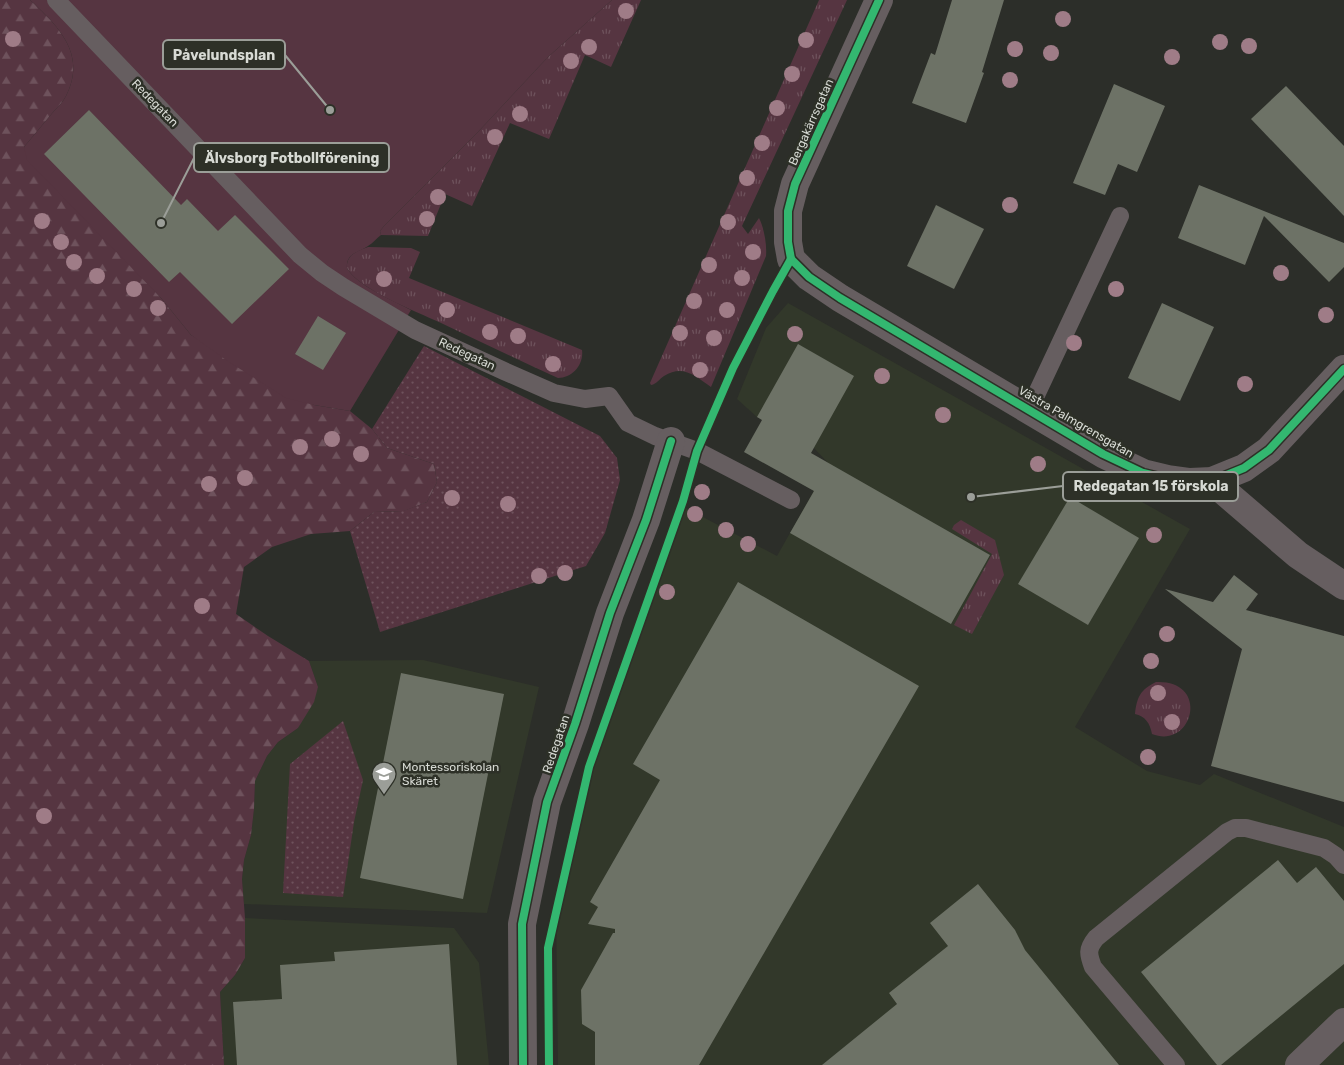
<svg xmlns="http://www.w3.org/2000/svg" width="1344" height="1065" font-family="Rubik,sans-serif">
	<style>
		.built { fill: #32382a }
		.grass { fill: url(#grass-tufts) }
		.forest { fill: url(#forest-firs) }
		.park { fill: url(#park-dots) }
		.pitch { fill: #563541 }
		.building { fill: #6d7266 }
		.lines { fill: none; stroke-linecap: round; stroke-linejoin: round }
		.service { stroke: #665e60; stroke-width: 18 }
		.minor { stroke: #665e60; stroke-width: 28 }
		.cycleway-casing { stroke: #2d3027; stroke-width: 11 }
		.cycleway { stroke: #33b770; stroke-width: 8 }
		.tree { fill: #9f7c87 }
		.labels { text-anchor: middle; dominant-baseline: central; stroke-width: 5; stroke-linejoin: round; paint-order: stroke }
		.street-label { font-size: 12px; fill: #d7dad4; stroke: #2d3027 }
		.poi-label { font-size: 12px; fill: #d7dad4; stroke: #2d3027; text-anchor: start }
		.leader { fill: none; stroke: #9b9e98; stroke-width: 2 }
		.callout-dot { fill: #9b9e98; stroke: #2d3027; stroke-width: 2 }
		.callout { fill: #2d3027; stroke: #9b9e98; stroke-width: 2 }
		.callout-label { font-size: 14px; text-anchor: middle; font-weight: bold; fill: #d7dad4 }
	</style>
	<defs>
		<pattern id="grass-tufts" width="24" height="20" patternUnits="userSpaceOnUse" patternTransform="scale(1.25)"><rect width="24" height="20" fill="#563541"/><path d="M3 7l-1-3M5 7V3M7 7l1-3M15 17l-1-3M17 17v-4M19 17l1-3" fill="none" stroke="#6e525c"/></pattern>
		<pattern id="forest-firs" width="22" height="20" patternUnits="userSpaceOnUse" patternTransform="scale(1.25)"><rect width="22" height="20" fill="#563541"/><path d="M5 1l3.5 6h-7zM16 11l3.5 6h-7z" fill="#6e525c"/></pattern>
		<pattern id="park-dots" width="8" height="8" patternUnits="userSpaceOnUse" patternTransform="scale(1.25)"><rect width="8" height="8" fill="#563541"/><path d="M2 2h.1M6 6h.1" fill="none" stroke="#6e525c" stroke-width="1.8" stroke-linecap="round"/></pattern>
	</defs>
	<rect width="100%" height="100%" fill="#2c2e29"/>
	<g class="built">
		<polygon points="788,303 1190,529 1075,727 1147,771 1200,785 1214,774 1344,827 1344,1065 558,1065 556,903 567,847 613,692 682,506 777,556 829,464 814,448 757,417 737,399 766,328"/>
		<polygon points="423,660 539,687 487,913 244,904 242,879 244,860 251,835 254,809 255,781 267,756 278,742 298,728 318,687 309,661"/>
		<polygon points="245,918 454,928 479,963 489,1065 224,1065 220,992 235,975 245,958"/>
	</g>
	<g class="grass">
		<polygon points="612,0 641,0 611,67 585,55 549,139 510,123 472,206 445,194 428,236 381,235 380,231 384,226 477,133 548,57"/>
		<path d="M819 0H847L742 226 748 234 759 218C764 228 767 244 766 256L711 387C695 376 683 364 664 376 659 379 657 384 651 385L650 383Z"/>
		<path d="M368 247 411 248 420 252 409 278 582 350C584 365 572 378 558 378 518 360 479 341 439 322 417 312 358 289 347 268 346 255 357 251 368 247Z"/>
		<polygon points="961,520 995,540 1004,575 972,634 954,625 992,554 952,529 954,525"/>
		<path d="M1156 682C1211 680 1193 750 1152 734 1150 723 1145 716 1135 714 1137 697 1140 690 1156 682Z"/>
	</g>
	<path class="forest" d="M0 0H30C59 27 87 54 66 96 63 102 58 107 54 111 44 123 34 135 24 147L161 298 191 335 314 405 350 411 372 429 387 448 434 464 437 482 427 502 404 511 374 512 350 531 311 534 272 547 244 567 236 614 268 636 309 661 318 687 314 702 298 728 278 742 267 756 255 781 254 809 251 835 244 860 242 879 245 918V958L235 975 220 992 224 1065H0Z"/>
	<g class="park">
		<polygon points="424,346 600,436 617,458 620,480 605,533 586,566 380,632 350,531 374,512 403,511 427,502 437,482 434,464 387,448 372,429"/>
		<polygon points="343,721 363,780 354,822 343,897 283,893 290,764"/>
	</g>
	<path class="pitch" d="M30 0H612L548 57 477 133 384 226 380 231 381 235C377 238 373 243 368 246 358 253 346 253 347 268 356 285 394 301 411 310L350 411 314 405 286 398 229 362 191 335 161 298 27 160 24 147C34 135 44 123 54 111 58 107 63 102 66 96 87 54 59 27 30 0Z"/>
	<g class="building">
		<polygon points="952,0 1004,0 982,72 984,73 966,123 912,103 931,53 935,55"/>
		<polygon points="1114,84 1165,106 1137,172 1118,164 1105,195 1073,183"/>
		<polygon points="1286,86 1344,146 1344,216 1251,119"/>
		<polygon points="89,110 181,205 187,199 218,231 235,215 289,269 232,324 180,272 169,282 44,154"/>
		<polygon points="1199,185 1344,243 1344,267 1329,282 1264,216 1245,265 1178,238"/>
		<polygon points="936,205 984,229 954,289 907,266"/>
		<polygon points="1162,303 1214,327 1180,401 1128,378"/>
		<polygon points="318,316 346,333 323,370 295,354"/>
		<polygon points="798,344 854,376 811,453 990,555 951,624 790,533 814,491 744,452 762,420 757,417"/>
		<polygon points="1070,497 1139,538 1088,625 1018,584"/>
		<polygon points="1234,575 1258,594 1246,610 1344,636 1344,802 1211,766 1242,649 1165,589 1213,602"/>
		<polygon points="738,582 919,686 699,1065 595,1065 595,1032 582,1024 581,990 613,933 615,933 615,929 588,924 598,907 590,902 660,780 633,764"/>
		<polygon points="401,673 504,694 463,899 360,878"/>
		<polygon points="1278,860 1297,883 1316,867 1344,901 1344,964 1221,1065 1217,1065 1141,972"/>
		<polygon points="978,884 1015,930 1025,950 1119,1065 822,1065 897,1004 889,993 948,946 930,923"/>
		<polygon points="449,944 457,1065 237,1065 233,1002 282,999 280,965 335,961 334,952"/>
	</g>
	<g class="lines">
		<g class="service">
			<polyline points="56,0 300,255 322,273 343,287 415,330 504,371 554,393 585,399 609,396 628,423 655,436 697,451 791,500"/>
			<polyline points="1029,410 1120,216"/>
			<path d="M1176 1065 1093 967C1088 954 1087 949 1096 938L1227 832 1235 828H1246L1324 848 1336 856 1344 865"/>
		</g>
		<g class="minor">
			<polyline points="879,0 795,184 788,211 788,242 791,259 809,277 840,298 1103,454 1143,473 1168,479 1190,482 1212,481 1244,468 1269,450 1344,369"/>
			<polyline points="1212,481 1298,555 1344,586"/>
			<polyline points="523,1065 522,924 547,802 575,724 610,613 646,520 671,441"/>
			<polyline points="1299,1065 1344,1022"/>
		</g>
		<defs>
			<g id="cycleway">
				<polyline points="791,259 809,277 840,298 1103,454 1143,473 1168,479 1190,482 1212,481 1244,468 1269,450 1344,369"/>
				<polyline points="791,259 788,242 788,211 795,184 879,0"/>
				<polyline points="523,1065 522,924 547,802 575,724 610,613 646,520 671,441"/>
				<polyline points="549,1065 548,948 589,767 683,501 697,451 733,368 773,291 791,259"/>
			</g>
		</defs>
		<use href="#cycleway" class="cycleway-casing"/>
		<use href="#cycleway" class="cycleway"/>
	</g>
	<g class="tree">
		<circle cx="626" cy="11" r="8"/>
		<circle cx="1063" cy="19" r="8"/>
		<circle cx="13" cy="39" r="8"/>
		<circle cx="806" cy="40" r="8"/>
		<circle cx="1220" cy="42" r="8"/>
		<circle cx="1249" cy="46" r="8"/>
		<circle cx="589" cy="47" r="8"/>
		<circle cx="1015" cy="49" r="8"/>
		<circle cx="1051" cy="53" r="8"/>
		<circle cx="1172" cy="57" r="8"/>
		<circle cx="571" cy="61" r="8"/>
		<circle cx="792" cy="74" r="8"/>
		<circle cx="1010" cy="80" r="8"/>
		<circle cx="777" cy="108" r="8"/>
		<circle cx="520" cy="114" r="8"/>
		<circle cx="495" cy="137" r="8"/>
		<circle cx="762" cy="143" r="8"/>
		<circle cx="747" cy="178" r="8"/>
		<circle cx="438" cy="197" r="8"/>
		<circle cx="1010" cy="205" r="8"/>
		<circle cx="427" cy="219" r="8"/>
		<circle cx="42" cy="221" r="8"/>
		<circle cx="728" cy="222" r="8"/>
		<circle cx="61" cy="242" r="8"/>
		<circle cx="753" cy="252" r="8"/>
		<circle cx="74" cy="262" r="8"/>
		<circle cx="709" cy="265" r="8"/>
		<circle cx="1281" cy="273" r="8"/>
		<circle cx="97" cy="276" r="8"/>
		<circle cx="742" cy="278" r="8"/>
		<circle cx="384" cy="279" r="8"/>
		<circle cx="134" cy="289" r="8"/>
		<circle cx="1116" cy="289" r="8"/>
		<circle cx="694" cy="301" r="8"/>
		<circle cx="158" cy="308" r="8"/>
		<circle cx="447" cy="310" r="8"/>
		<circle cx="727" cy="310" r="8"/>
		<circle cx="1326" cy="315" r="8"/>
		<circle cx="490" cy="332" r="8"/>
		<circle cx="680" cy="333" r="8"/>
		<circle cx="795" cy="334" r="8"/>
		<circle cx="518" cy="336" r="8"/>
		<circle cx="714" cy="338" r="8"/>
		<circle cx="1074" cy="343" r="8"/>
		<circle cx="553" cy="364" r="8"/>
		<circle cx="700" cy="370" r="8"/>
		<circle cx="882" cy="376" r="8"/>
		<circle cx="1245" cy="384" r="8"/>
		<circle cx="943" cy="415" r="8"/>
		<circle cx="332" cy="439" r="8"/>
		<circle cx="300" cy="447" r="8"/>
		<circle cx="361" cy="454" r="8"/>
		<circle cx="1038" cy="464" r="8"/>
		<circle cx="245" cy="478" r="8"/>
		<circle cx="209" cy="484" r="8"/>
		<circle cx="702" cy="492" r="8"/>
		<circle cx="452" cy="498" r="8"/>
		<circle cx="508" cy="504" r="8"/>
		<circle cx="695" cy="514" r="8"/>
		<circle cx="726" cy="530" r="8"/>
		<circle cx="1154" cy="535" r="8"/>
		<circle cx="748" cy="544" r="8"/>
		<circle cx="565" cy="573" r="8"/>
		<circle cx="539" cy="576" r="8"/>
		<circle cx="667" cy="592" r="8"/>
		<circle cx="202" cy="606" r="8"/>
		<circle cx="1167" cy="634" r="8"/>
		<circle cx="1151" cy="661" r="8"/>
		<circle cx="1158" cy="693" r="8"/>
		<circle cx="1172" cy="722" r="8"/>
		<circle cx="1148" cy="757" r="8"/>
		<circle cx="44" cy="816" r="8"/>
	</g>
	<defs>
		<symbol id="school-pin" viewBox="-11 -11 22 30"><path d="M0 17L-7.5 6A9.5 9.5 0 1 1 7.5 6Z" fill="#9b9e98" stroke="#2d3027"/><path d="M0-5L7-2L0 1L-7-2ZM-4 1L0 2.5L4 1V4Q0 6-4 4Z" fill="#fff"/></symbol>
	</defs>
	<g fill-rule="evenodd">
		<use href="#school-pin" x="370" y="760" width="28" height="38"/>
	</g>
	<g class="labels">
		<g class="street-label">
			<text transform="translate(155 103) rotate(46)">Redegatan</text>
			<text transform="translate(811 122) rotate(-66)">Bergakärrsgatan</text>
			<text transform="translate(467 354) rotate(25)">Redegatan</text>
			<text transform="translate(1076 422) rotate(30)">Västra Palmgrensgatan</text>
			<text transform="translate(556 744) rotate(-71)">Redegatan</text>
		</g>
		<g class="poi-label">
			<text x="402" y="767">Montessoriskolan<tspan x="402" dy="14">Skäret</tspan></text>
		</g>
	</g>
	<path class="leader" d="M330 110L285 55M161 223L194 158M971 497L1063 486"/>
	<g class="callout-dot">
		<circle cx="330" cy="110" r="5"/>
		<circle cx="161" cy="223" r="5"/>
		<circle cx="971" cy="497" r="5"/>
	</g>
	<g class="callout">
		<rect x="163" y="40" width="122" height="29" rx="5"/>
		<rect x="194" y="143" width="195" height="29" rx="5"/>
		<rect x="1063" y="472" width="175" height="29" rx="5"/>
	</g>
	<g class="callout-label">
		<text x="224" y="60">Påvelundsplan</text>
		<text x="292" y="163">Älvsborg Fotbollförening</text>
		<text x="1151" y="491">Redegatan 15 förskola</text>
	</g>
</svg>
